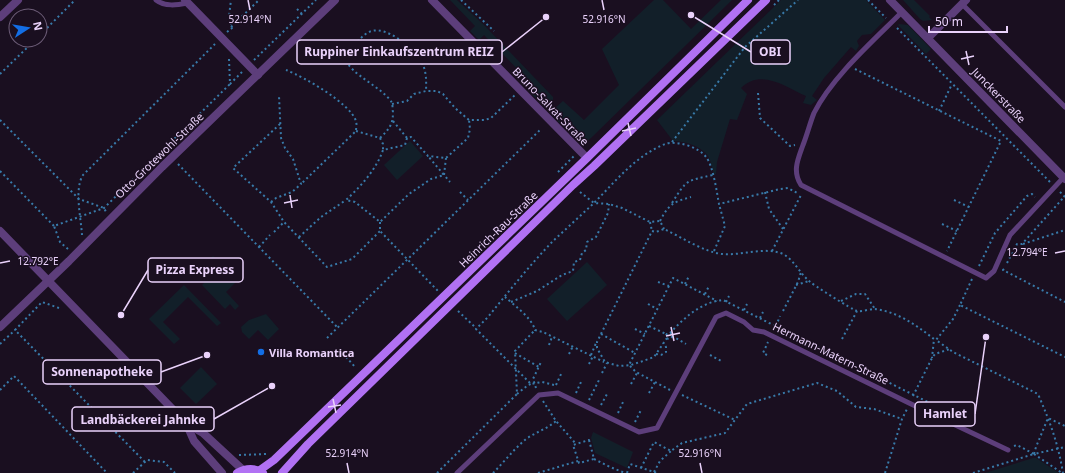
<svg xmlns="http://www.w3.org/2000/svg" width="1065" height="473" font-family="'Noto Sans',sans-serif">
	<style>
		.green { fill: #121f29 }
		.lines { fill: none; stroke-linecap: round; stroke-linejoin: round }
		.path { stroke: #387aa9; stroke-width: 2; stroke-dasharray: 2 3; stroke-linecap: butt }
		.lane { stroke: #5d3e7b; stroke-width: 5 }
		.street { stroke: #5d3e7b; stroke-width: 8 }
		.secondary { stroke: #b171f3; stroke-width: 8 }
		.ticks { fill: none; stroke: #ead2fb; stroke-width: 1.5 }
		.poi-dot { fill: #136ee5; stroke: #1a0f20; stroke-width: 1.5 }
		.labels { text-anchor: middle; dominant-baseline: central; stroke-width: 3; stroke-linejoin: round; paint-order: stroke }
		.street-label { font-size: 11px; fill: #ead2fb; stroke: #1a0f20 }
		.poi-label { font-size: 11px; font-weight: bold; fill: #ead2fb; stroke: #1a0f20; text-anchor: start }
		.ticks-label { font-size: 10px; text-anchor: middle; fill: #ead2fb; stroke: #1a0f20; stroke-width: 3; stroke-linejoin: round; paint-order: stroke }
		.leader { fill: none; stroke: #ead2fb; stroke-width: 1.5 }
		.callout-dot { fill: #ead2fb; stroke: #1a0f20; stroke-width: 1.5 }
		.callout { fill: #1a0f20; stroke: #ead2fb; stroke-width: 1.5 }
		.callout-label { font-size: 12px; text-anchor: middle; font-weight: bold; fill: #ead2fb }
	</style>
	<rect width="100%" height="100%" fill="#1a0f20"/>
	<g class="green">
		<polygon points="450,0 457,0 484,25 553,97 553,102 545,108 528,90 533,85 484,35 479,40 470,31 475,26"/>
		<path d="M654 0H663L691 29 721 0H732L591 138 586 142C572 137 562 125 551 115L554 109 563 101 584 120 619 85 602 49Z"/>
		<path d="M781 0H866L885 20 871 34 862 35 857 41 859 46 856 51 851 47 824 78 812 96 817 100 811 105 803 103 806 96C786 87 761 68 741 88L747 94 737 120 730 119 717 162 716 174H714C712 169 711 161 708 156 701 146 684 141 673 141L657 120Z"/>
		<polygon points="903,0 914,0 930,16 929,17 932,20 923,21 920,19"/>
		<polygon points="899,24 908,25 931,49 926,54 898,25"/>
		<polygon points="410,141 423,156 397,180 384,165"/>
		<polygon points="213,256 219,262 199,282 193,276"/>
		<polygon points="587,262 607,285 567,321 547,299"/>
		<polygon points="222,265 237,281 226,292 239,306 235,310 230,304 225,309 202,285"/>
		<polygon points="184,285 221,323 217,326 188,297 163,322 180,339 174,344 149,319"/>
		<polygon points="266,314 279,329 268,340 258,330 249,339 242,332 241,327 249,320"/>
		<polygon points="201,367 217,384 196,404 180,388"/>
		<polygon points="593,432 633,452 627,468 595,453 591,438"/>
		<polygon points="1036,458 1059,473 985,473 1033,458"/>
	</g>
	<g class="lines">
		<g class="path">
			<polyline points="461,0 494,31"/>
			<polyline points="868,0 886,18"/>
			<polyline points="774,5 779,0"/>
			<polyline points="297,9 302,14"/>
			<polyline points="231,27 259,0"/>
			<polyline points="897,28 1050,182"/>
			<polyline points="227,32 232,28 229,16 231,0"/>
			<polyline points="40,35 75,0"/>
			<polyline points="229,59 230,84 243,71"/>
			<polyline points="254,60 316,0"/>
			<polyline points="855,69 1001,141 947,251"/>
			<path d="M286 70C304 77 350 103 356 121 357 124 356 128 356 131L301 184"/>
			<polyline points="0,74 35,40"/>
			<polyline points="758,93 760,118 790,146 795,145"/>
			<polyline points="392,104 407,101 414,94 426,91 437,91 443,94 455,108 469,120 485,120 491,118 515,95"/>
			<polyline points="939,111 952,84"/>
			<polyline points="0,120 79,199 104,208 106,212"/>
			<polyline points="393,121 407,138 411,137 428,156 446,158 468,138 470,129 469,120"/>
			<polyline points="280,124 233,168 271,202 284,222 327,267 352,259 380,231"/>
			<path d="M356 131 380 138C389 129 393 125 393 112 392 109 393 105 392 103 385 89 348 73 346 59 346 53 351 50 354 46 358 41 363 35 369 32 381 26 399 38 407 46 424 60 427 69 426 91"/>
			<polyline points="380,138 383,144 383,150"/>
			<path d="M407 138 405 145 383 150C376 170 361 186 346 200L355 202 380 222 409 194 431 179 444 175 428 156"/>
			<polyline points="672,142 745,47 798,0"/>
			<polyline points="446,158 444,175 450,182"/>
			<polyline points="178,164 338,328"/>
			<polyline points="0,171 54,226"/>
			<polyline points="558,172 574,156"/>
			<polyline points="460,192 468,200"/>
			<polyline points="580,192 594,203 609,204 622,208 650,222 660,221 664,229"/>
			<polyline points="765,192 769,209 783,229"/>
			<polyline points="1060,192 1065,197"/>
			<polyline points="954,200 969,207"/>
			<polyline points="271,202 276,198 292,192 301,184 293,159 285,148 281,138 279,96"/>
			<path d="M672 203C687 179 686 181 713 175"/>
			<path d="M660 221C669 204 673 202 691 197"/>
			<polyline points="380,222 380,231 438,291"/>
			<polyline points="650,222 652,231"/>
			<polyline points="942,224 957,231"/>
			<polyline points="274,232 284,222"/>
			<path d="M82 235C81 218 74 189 83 175L215 44"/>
			<polyline points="299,237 321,217 346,200"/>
			<polyline points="1023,244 1065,230"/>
			<polyline points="259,247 270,235"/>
			<polyline points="68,249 60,242 54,226 104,208 230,84"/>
			<polyline points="714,251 725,226 719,204"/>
			<polyline points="772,251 801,195"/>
			<polyline points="1007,263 1017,244 1022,244 1064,197"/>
			<polyline points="979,266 995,233 1027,196 1032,194 1035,197"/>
			<polyline points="1004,269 1003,270 1065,302"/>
			<polyline points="972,279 960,305 1065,357"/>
			<polyline points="658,282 669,286"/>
			<polyline points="685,284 689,276"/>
			<polyline points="796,285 809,281"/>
			<polyline points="705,294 709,286"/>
			<path d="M505 297C514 305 532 318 535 330L543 332 604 362"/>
			<polyline points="841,301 856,294 865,294 875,309"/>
			<polyline points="511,302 537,291 562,275 573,271 574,262 580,260 582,253 586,250 587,242 596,237 608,213 609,204"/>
			<polyline points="726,302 729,296"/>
			<polyline points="648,304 657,309"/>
			<path d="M960 305 953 319 936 340 953 352 1038 394C1050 422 1058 443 1063 473"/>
			<polyline points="59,308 42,302 15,330 145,462"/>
			<polyline points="744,310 747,304"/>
			<polyline points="458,311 476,328"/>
			<polyline points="783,311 798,282 801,272"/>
			<polyline points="760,318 763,312"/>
			<polyline points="649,326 666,334"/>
			<polyline points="776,326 780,316"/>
			<polyline points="635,329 645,334"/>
			<circle cx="669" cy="336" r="3"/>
			<path d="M670 333C684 318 701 302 723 300L948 412"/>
			<polyline points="601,334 635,353"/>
			<polyline points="672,336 686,344"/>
			<polyline points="327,338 540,130"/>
			<path d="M667 338 654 357 643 361 631 365 619 366 605 362 597 348V342L652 231 656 232 664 229C681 237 704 252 722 254 742 256 764 246 783 254 794 260 799 272 808 280 811 284 853 310 857 311 862 312 869 309 875 309 898 312 916 325 934 339L932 358"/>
			<polyline points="842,339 857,311"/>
			<polyline points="0,344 15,330"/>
			<polyline points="549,345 552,337"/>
			<polyline points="515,353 539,367"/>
			<polyline points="569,354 573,346"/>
			<polyline points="656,354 661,355 666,352 666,347 663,343"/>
			<polyline points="591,355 596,343"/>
			<polyline points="710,355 723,362"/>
			<polyline points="767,355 763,353 768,342"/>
			<polyline points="346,357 356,368"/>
			<polyline points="589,364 593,356"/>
			<polyline points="602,373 607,363"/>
			<polyline points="631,384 637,373"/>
			<path d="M554 385 542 382 531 384 476 329 488 317C509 291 530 265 553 241 566 229 580 216 593 204 615 182 635 156 665 144 676 140 699 147 706 157 713 165 717 193 719 204L780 189 788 188 799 194"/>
			<polyline points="556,385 562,372"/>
			<polyline points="536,388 533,379 541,362"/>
			<polyline points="0,390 14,376 107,473"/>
			<polyline points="670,390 636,372 629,365 673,278 717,301"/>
			<polyline points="576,393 581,382"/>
			<polyline points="649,393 655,382"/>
			<polyline points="517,394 528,385 531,384"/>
			<polyline points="682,395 735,420"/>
			<polyline points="913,396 932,358 935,354 950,349"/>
			<polyline points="589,400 599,380"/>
			<polyline points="543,401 556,421 576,444"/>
			<polyline points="601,405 607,394"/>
			<polyline points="618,413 623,402"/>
			<polyline points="635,422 641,410"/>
			<polygon points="589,440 594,459 579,463 573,445"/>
			<polyline points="1014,446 1017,445 1034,454 1065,447"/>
			<polyline points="1034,454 1036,447 1048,418 1065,426"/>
			<polyline points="1034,454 1062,473"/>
			<polyline points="239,455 267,454"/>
			<polyline points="594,459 610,467 625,473"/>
			<polyline points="641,468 654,442 671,451 682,443 725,433 747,404 817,383 837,391 856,407 874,409 902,419"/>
			<polyline points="654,472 660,461 671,451"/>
			<polyline points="133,473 147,460 164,462 175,473"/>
			<polyline points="437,473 517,394 515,351 535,330"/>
			<path d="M493 473C504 462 514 449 526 439 536 432 547 429 556 421"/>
			<polyline points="538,473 578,461"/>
			<polyline points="627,473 630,464 657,473"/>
			<polyline points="885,473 902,419 907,409"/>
			<polyline points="973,473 1034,454"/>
		</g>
		<g class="lane">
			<path d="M156 0C165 7 177 5 188 3"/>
			<polyline points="962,4 1065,107"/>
			<path d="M902 12C873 41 832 77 814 113 810 123 807 135 803 145 798 159 792 171 801 185L986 278 994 271 1010 235 1064 177"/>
			<polyline points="457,473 539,395 558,393 639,432 657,428 716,317 726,313 744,322 753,330 764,332 909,403 1008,450"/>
		</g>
		<g class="street">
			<polyline points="185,0 258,75"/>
			<polyline points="432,0 587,158"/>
			<polyline points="890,0 1065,179"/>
			<polyline points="0,17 18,0"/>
			<polyline points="928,38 966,0"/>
			<polyline points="0,231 186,423 203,433 243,470"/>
			<polyline points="0,327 69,261 162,167 335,0"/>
			<polyline points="186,423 194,441 222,473"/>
		</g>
		<g class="secondary">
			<polyline points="260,470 274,460 300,435 587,158 748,0"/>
			<path d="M237 473C246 468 254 467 263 473"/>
			<polyline points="282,473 308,444 573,185 594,166 766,0"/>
		</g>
	</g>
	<path class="ticks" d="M248 0 250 10M602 0 604 10M966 51 969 65M961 59 974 56M628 123 631 136M622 131 636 128M290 195 292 208M284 203 298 200M1055 253 1065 251M0 263 10 261M671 327 674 341M666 336 680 333M333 399 336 413M328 407 341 405M347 463 349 473M700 463 702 473"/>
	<circle class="poi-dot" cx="261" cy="352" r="4"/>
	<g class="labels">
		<g class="street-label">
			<text transform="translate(999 95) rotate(46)">Junckerstraße</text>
			<text transform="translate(551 106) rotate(46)">Bruno-Salvat-Straße</text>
			<text transform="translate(159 155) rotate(-44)">Otto-Grotewohl-Straße</text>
			<text transform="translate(498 229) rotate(-44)">Heinrich-Rau-Straße</text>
			<text transform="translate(831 353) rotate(26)">Hermann-Matern-Straße</text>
		</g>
		<g class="poi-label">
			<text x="269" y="352">Villa Romantica</text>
		</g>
	</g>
	<g class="ticks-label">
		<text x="250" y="23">52.914°N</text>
		<text x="604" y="23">52.916°N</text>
		<text x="1027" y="256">12.794°E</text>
		<text x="38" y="265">12.792°E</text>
		<text x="347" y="457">52.914°N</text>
		<text x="700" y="457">52.916°N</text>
	</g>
	<path class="leader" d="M546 17L502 52M691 15L751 52M121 315L148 270M207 355L161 372M986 337L975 414M272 386L214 419"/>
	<g class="callout-dot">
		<circle cx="546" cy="17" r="4"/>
		<circle cx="691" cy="15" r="4"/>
		<circle cx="121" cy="315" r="4"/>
		<circle cx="207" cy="355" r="4"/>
		<circle cx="986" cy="337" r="4"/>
		<circle cx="272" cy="386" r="4"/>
	</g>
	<g class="callout">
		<rect x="297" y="40" width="205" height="24" rx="4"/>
		<rect x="751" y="40" width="39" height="24" rx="4"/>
		<rect x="148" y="258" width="95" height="24" rx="4"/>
		<rect x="43" y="360" width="118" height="24" rx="4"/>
		<rect x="915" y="402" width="60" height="24" rx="4"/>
		<rect x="72" y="407" width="142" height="24" rx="4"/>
	</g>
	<g class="callout-label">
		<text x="399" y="56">Ruppiner Einkaufszentrum REIZ</text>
		<text x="770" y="56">OBI</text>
		<text x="195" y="274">Pizza Express</text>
		<text x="102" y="376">Sonnenapotheke</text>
		<text x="945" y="418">Hamlet</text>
		<text x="143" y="424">Landbäckerei Jahnke</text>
	</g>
	<g transform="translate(28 28) rotate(78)"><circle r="19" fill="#1a0f20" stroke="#6d5d78"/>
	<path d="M0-3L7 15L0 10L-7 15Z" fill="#136ee5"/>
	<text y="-6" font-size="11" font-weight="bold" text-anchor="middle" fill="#ead2fb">N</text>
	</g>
	<path d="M929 26v6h78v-6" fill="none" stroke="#ead2fb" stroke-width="2"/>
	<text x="935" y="26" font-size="12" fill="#ead2fb" stroke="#1a0f20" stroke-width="3" paint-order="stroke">50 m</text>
</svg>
